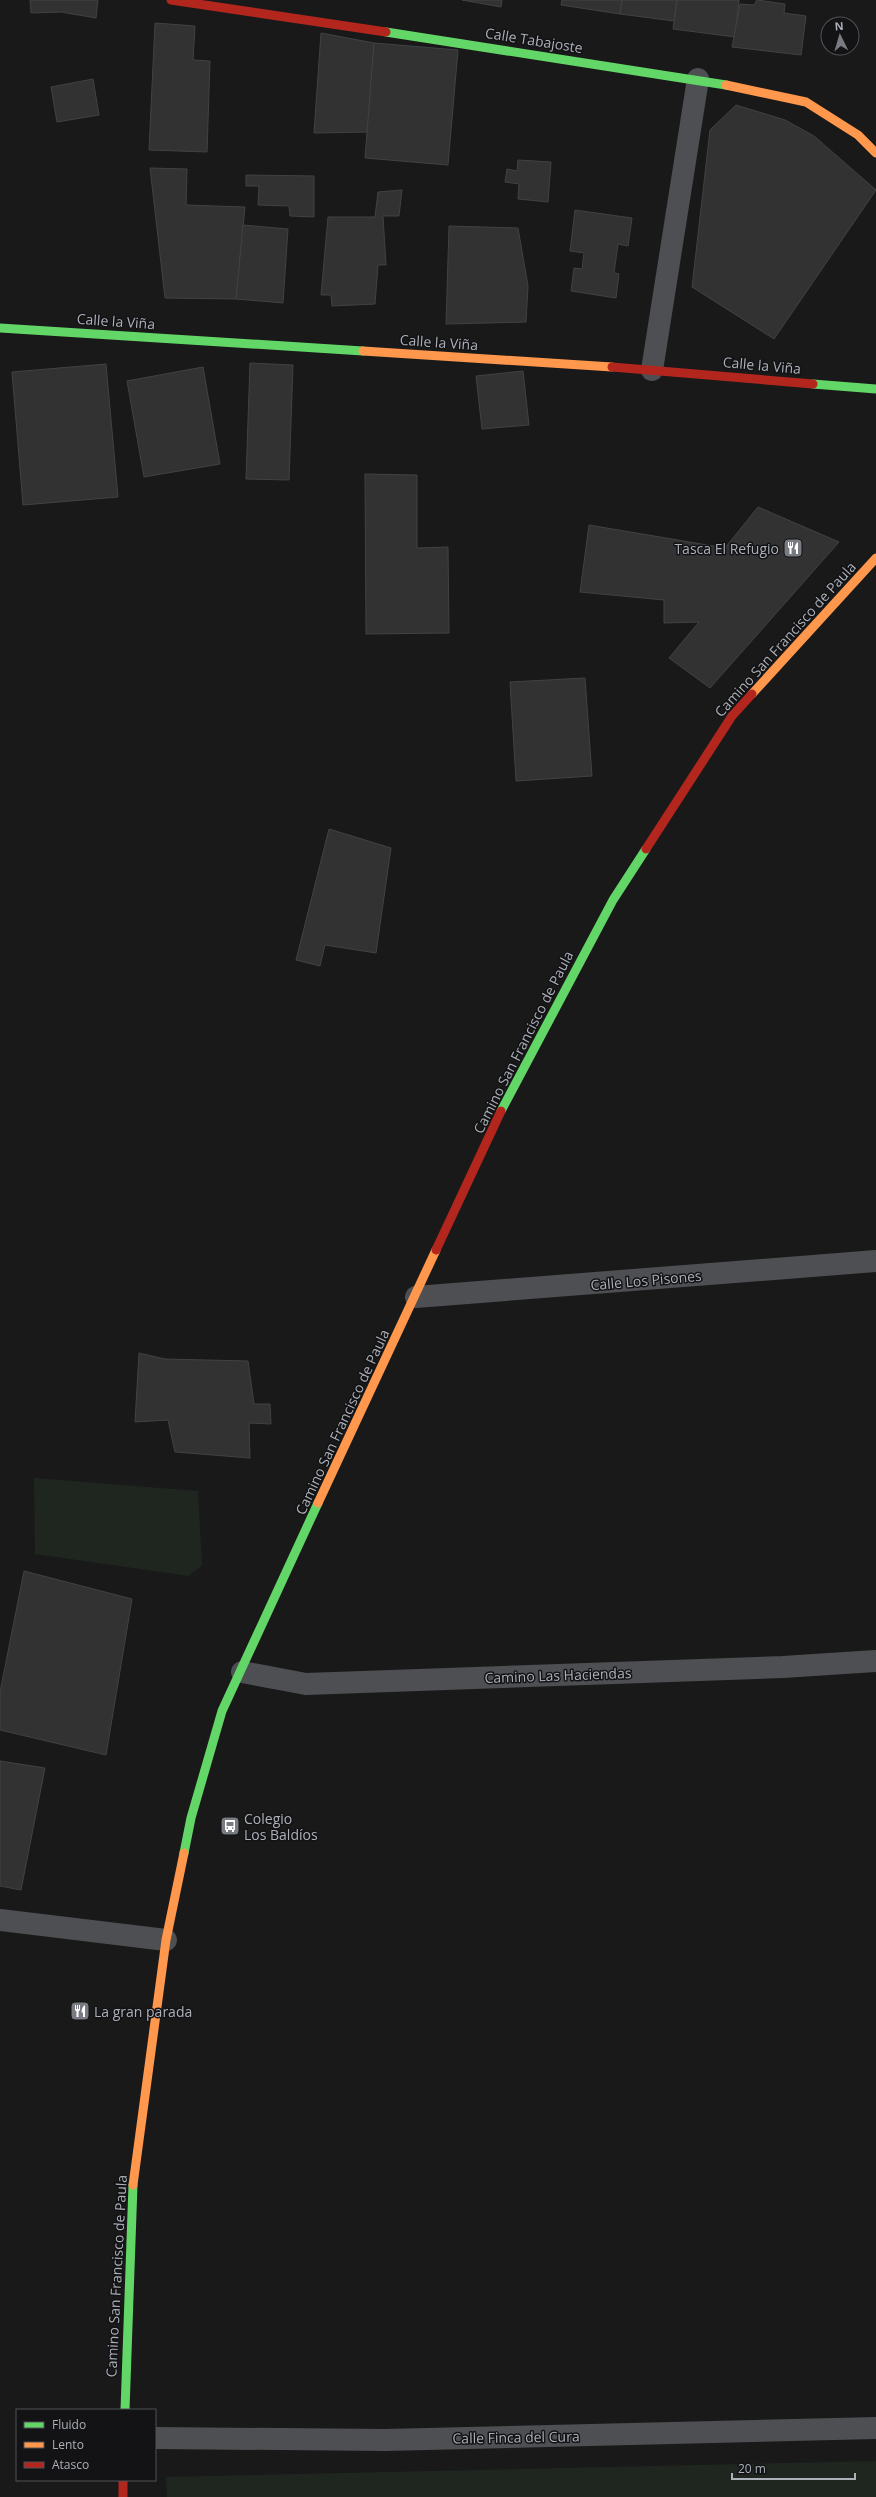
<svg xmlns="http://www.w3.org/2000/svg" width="876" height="2497" font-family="'Open Sans',sans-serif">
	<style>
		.green { fill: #1f2620 }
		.building { fill: #323233; stroke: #414245 }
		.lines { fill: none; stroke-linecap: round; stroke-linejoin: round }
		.street { stroke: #4d4f52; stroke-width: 22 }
		.fast { stroke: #63d668; stroke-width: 9 }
		.slow { stroke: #ff974d; stroke-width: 9 }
		.jam { stroke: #b3261e; stroke-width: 9 }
		.labels { text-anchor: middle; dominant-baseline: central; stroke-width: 3; stroke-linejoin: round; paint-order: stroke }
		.street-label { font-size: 14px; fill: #abb0b9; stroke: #131315 }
		.poi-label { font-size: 14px; fill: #abb0b9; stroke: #131315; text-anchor: start }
	</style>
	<rect width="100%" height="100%" fill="#191919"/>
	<g class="green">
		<polygon points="34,1478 198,1491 202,1565 189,1576 35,1554"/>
		<polygon points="876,2461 876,2497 167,2497 166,2477"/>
	</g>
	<g class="building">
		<polygon points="30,0 98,0 96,18 61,12 31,13"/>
		<polygon points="462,0 502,0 501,7"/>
		<polygon points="562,0 622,0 620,14 561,5"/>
		<polygon points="622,0 677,0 674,21 620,14"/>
		<polygon points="677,0 739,0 735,37 673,29"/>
		<polygon points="757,0 785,4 784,13 806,16 801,55 732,47 740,4 754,5"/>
		<polygon points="155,23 195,26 193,60 210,61 207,152 149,150"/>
		<polygon points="321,33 374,43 368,132 314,133"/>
		<polygon points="374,43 458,50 448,165 365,158"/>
		<polygon points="93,79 99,115 57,122 51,87"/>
		<polygon points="736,105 785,120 814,136 876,190 774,339 692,287 710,130"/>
		<polygon points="518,160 551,162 548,202 518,199 519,184 505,182 507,169 517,171"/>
		<polygon points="150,168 187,169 186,205 245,207 236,299 165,298"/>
		<polygon points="246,175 314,176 314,217 290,216 289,206 258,205 259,186 246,186"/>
		<polygon points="402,190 399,216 383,216 386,265 378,265 375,304 332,306 331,295 321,295 328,217 375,217 378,192"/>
		<polygon points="575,210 632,218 628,246 618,244 614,273 619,274 616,298 571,291 574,268 582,269 584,253 570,251"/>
		<polygon points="243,225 288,229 283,303 236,299"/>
		<polygon points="449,226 518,228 528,286 526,322 446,324"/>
		<polygon points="250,363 293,365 289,480 246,479"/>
		<polygon points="106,364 118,497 23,505 12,372"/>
		<polygon points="203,367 220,464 144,477 127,381"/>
		<polygon points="523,371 529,425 482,429 476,376"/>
		<polygon points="365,474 417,475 417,548 448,547 449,633 366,634"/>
		<polygon points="758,507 839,542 710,688 669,658 699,622 664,623 664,600 580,592 589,525 725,548"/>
		<polygon points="585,678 592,776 516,781 510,682"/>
		<polygon points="329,829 391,848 376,953 325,945 320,966 296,960"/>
		<polygon points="139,1353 165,1359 248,1361 254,1404 270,1404 271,1424 249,1423 250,1458 175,1452 168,1420 135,1422"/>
		<polygon points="24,1571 132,1599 106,1755 0,1730 0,1692"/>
		<polygon points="0,1761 45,1768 21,1890 0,1886"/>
	</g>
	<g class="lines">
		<g class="street">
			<polyline points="652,370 698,79"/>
			<polyline points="416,1297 876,1261"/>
			<polyline points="242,1672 306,1684 783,1667 876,1661"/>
			<polyline points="0,1920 166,1940"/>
			<polyline points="155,2438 385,2440 876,2428"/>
		</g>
		<g class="fast">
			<polyline points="386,32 726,85"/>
			<polyline points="0,328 363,351"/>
			<polyline points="813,384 876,389"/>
			<polyline points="501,1111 613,900 646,849"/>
			<polyline points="184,1853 191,1818 222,1711 318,1503"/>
			<polyline points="125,2410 133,2185"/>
		</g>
		<g class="slow">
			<polyline points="726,85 806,102 858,135 876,153"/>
			<polyline points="363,351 612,367"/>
			<polyline points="752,694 876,558"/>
			<polyline points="318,1503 436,1250"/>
			<polyline points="133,2185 166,1940 184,1853"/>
		</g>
		<g class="jam">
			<polyline points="171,0 386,32"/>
			<polyline points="612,367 813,384"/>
			<polyline points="646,849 732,716 752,694"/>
			<polyline points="436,1250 501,1111"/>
			<polyline points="123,2480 123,2497"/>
		</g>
	</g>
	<defs>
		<symbol id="restaurant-square" viewBox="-11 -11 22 22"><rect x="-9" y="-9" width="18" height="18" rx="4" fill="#787b81" stroke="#131315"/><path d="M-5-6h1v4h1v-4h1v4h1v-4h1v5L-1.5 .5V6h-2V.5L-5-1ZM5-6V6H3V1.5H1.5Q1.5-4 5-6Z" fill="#fff"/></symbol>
		<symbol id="bus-square" viewBox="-11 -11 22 22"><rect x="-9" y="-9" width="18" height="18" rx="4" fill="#787b81" stroke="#131315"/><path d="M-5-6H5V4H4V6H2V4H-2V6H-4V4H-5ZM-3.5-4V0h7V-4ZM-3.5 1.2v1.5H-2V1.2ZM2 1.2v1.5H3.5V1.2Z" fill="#fff"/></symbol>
	</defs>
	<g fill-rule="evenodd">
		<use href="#restaurant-square" x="782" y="537" width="22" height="22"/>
		<use href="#bus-square" x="219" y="1815" width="22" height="22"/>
		<use href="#restaurant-square" x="69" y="2000" width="22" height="22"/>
	</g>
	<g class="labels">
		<g class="street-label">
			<text transform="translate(534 40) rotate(9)">Calle Tabajoste</text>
			<text transform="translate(116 321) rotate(4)">Calle la Viña</text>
			<text transform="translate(439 342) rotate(4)">Calle la Viña</text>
			<text transform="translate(762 365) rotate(5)">Calle la Viña</text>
			<text transform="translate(785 639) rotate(-48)">Camino San Francisco de Paula</text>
			<text transform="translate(523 1042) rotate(-63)">Camino San Francisco de Paula</text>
			<text transform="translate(646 1280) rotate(-5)">Calle Los Pisones</text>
			<text transform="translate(342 1422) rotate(-65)">Camino San Francisco de Paula</text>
			<text transform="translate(558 1675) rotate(-2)">Camino Las Haciendas</text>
			<text transform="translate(116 2276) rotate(-87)">Camino San Francisco de Paula</text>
			<text transform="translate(516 2437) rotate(-1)">Calle Finca del Cura</text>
		</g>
		<g class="poi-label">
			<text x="779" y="548" text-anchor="end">Tasca El Refugio</text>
			<text x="244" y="1818">Colegio<tspan x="244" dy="16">Los Baldíos</tspan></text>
			<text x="94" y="2011">La gran parada</text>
		</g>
	</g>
	<rect x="16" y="2409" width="140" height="72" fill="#131315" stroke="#505257"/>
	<rect x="24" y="2422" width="20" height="6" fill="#63d668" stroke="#505257"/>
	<text x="52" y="2429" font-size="12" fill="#abb0b9">Fluido</text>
	<rect x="24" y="2442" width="20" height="6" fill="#ff974d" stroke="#505257"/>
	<text x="52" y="2449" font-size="12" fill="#abb0b9">Lento</text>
	<rect x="24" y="2462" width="20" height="6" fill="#b3261e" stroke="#505257"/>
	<text x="52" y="2469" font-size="12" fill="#abb0b9">Atasco</text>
	<g transform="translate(840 36) rotate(355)"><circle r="19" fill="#131315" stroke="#505257"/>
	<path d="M0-3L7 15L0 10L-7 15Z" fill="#787b81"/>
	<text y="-6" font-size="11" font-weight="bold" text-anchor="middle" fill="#abb0b9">N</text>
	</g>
	<path d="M732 2473v6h123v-6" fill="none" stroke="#abb0b9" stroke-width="2"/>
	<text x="738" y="2473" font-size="12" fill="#abb0b9" stroke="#131315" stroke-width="3" paint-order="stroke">20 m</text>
</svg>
